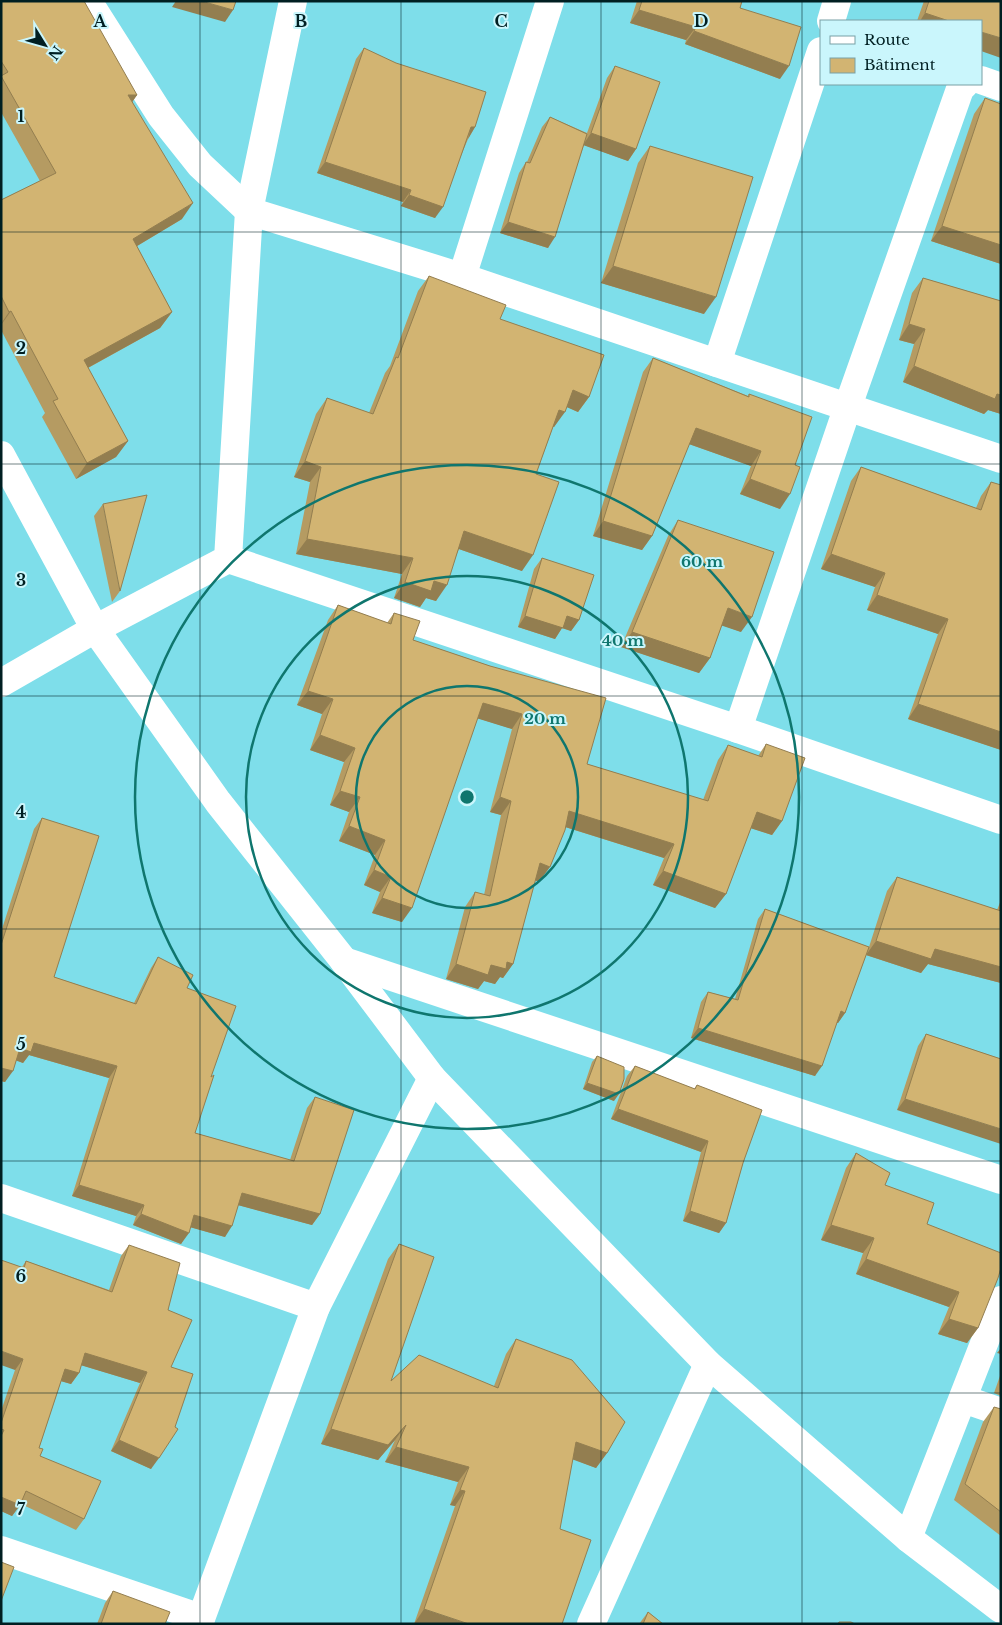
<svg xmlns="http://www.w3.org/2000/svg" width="1002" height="1625" font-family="'Libre Baskerville',serif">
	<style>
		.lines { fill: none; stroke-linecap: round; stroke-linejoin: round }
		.minor { stroke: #fff; stroke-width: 28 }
		.tertiary { stroke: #fff; stroke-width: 28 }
		.wall { fill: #b59b62 }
		.shaded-wall { fill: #937e50 }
		.building { fill: #d2b472; stroke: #937e50 }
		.grid { fill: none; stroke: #001f22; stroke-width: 1; stroke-opacity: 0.55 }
		.ring { fill: none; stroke: #0f766e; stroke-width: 2.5 }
		.grid-label { font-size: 16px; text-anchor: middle; font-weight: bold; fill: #001f22; stroke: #caf6fc; stroke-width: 4; stroke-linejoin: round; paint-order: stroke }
		.centre { fill: #0f766e; stroke: #caf6fc; stroke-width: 2.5 }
		.ring-label { font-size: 15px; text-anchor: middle; font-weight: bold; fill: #0f766e; stroke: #caf6fc; stroke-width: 4; stroke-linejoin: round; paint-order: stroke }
	</style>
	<rect width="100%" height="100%" fill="#7edeea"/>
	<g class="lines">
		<g class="minor">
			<polyline points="88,1 161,116 200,165 249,211 462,277 1001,459"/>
			<polyline points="831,21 837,1"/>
			<polyline points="981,80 1001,87"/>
			<polyline points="462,277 550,1"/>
			<polyline points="717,363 821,51"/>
			<polyline points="228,559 738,729 1001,820"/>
			<polyline points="1,683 95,629 228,559 249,211 293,1"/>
			<polyline points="738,729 848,406 960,89 965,84"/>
			<polyline points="344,961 1001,1180"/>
			<polyline points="1,1198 316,1307"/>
			<polyline points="963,1399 1001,1412"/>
			<polyline points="908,1538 1001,1300"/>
			<polyline points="1,1550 201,1618"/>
			<polyline points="199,1624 316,1307 432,1078"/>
			<polyline points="591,1624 708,1364"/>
		</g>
		<polyline class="tertiary" points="1,455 95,629 218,802 344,961 432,1078 708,1364 908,1538 1001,1609"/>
	</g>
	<g class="wall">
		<polygon points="1,1 137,95 132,102 182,219 137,246 172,312 160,328 88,368 128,441 116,457 76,479 42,417 45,413 1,330 1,200 40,181 1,112"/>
		<polygon points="637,1 742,1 740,8 780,79 685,44 686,40 630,23"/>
		<polygon points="924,1 1001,1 981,21 917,21"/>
		<polygon points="364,48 475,127 468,139 435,218 401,206 403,202 317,173 356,59"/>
		<polygon points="615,66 636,149 628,161 584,145 548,248 500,233 519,173 526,162 527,162 542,127 550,117 587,133 607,78"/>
		<polygon points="985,98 1001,264 931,241 974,114"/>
		<polygon points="650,146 704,314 601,283 638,163"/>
		<polygon points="429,276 500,319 589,397 578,412 567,407 554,427 553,427 536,474 522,571 459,549 436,601 426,598 420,607 394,598 402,574 296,554 310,482 294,477 316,414 327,398 369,413 385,373 390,366 418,291"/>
		<polygon points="923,278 1001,301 1001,414 988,410 984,414 903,382 914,344 899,340 912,293"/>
		<polygon points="653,358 748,396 749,394 780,509 740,494 751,466 689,444 652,536 642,550 593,536 643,372"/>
		<polygon points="861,467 976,508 981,496 991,482 1001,750 908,719 938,634 867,610 875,587 821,569 851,481"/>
		<polygon points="103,504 120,591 112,602 94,516"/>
		<polygon points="678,520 741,632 722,625 710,658 699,673 621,647 668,536"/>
		<polygon points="542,558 579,620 571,631 562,628 555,639 518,627 534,569"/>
		<polygon points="338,605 387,623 394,613 413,640 490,666 587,764 703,800 718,760 728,745 758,756 766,744 782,821 772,835 751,828 726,894 715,908 653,885 664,858 565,827 539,882 535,880 513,964 503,978 500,977 495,984 484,981 478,989 446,979 465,907 475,892 484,895 501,815 490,812 512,729 477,718 402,922 372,913 380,892 364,885 375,855 339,841 349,812 330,805 344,762 310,750 322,714 297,705 328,620"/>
		<polygon points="42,818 54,977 134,1003 151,968 158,957 187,988 211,1077 195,1133 290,1160 307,1108 315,1097 320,1214 312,1225 238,1205 225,1237 190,1227 181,1244 133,1225 136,1216 72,1196 109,1078 29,1055 23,1063 16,1060 5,1082 1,1081 1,932 34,829"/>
		<polygon points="897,877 997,910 1001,900 1001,983 928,964 921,973 866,955 845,1013 838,1023 837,1023 815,1076 691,1038 701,1002 708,992 735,999 758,919 765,909 869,947 887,891"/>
		<polygon points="926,1034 1001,1059 897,1110 918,1046"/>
		<polygon points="597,1056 614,1101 583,1089 592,1062"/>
		<polygon points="635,1066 694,1089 697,1085 743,1163 726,1223 719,1233 683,1221 701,1152 611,1119 627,1076"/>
		<polygon points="856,1153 885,1185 927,1224 978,1328 967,1343 938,1334 949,1307 856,1274 863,1253 821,1240 846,1168"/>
		<polygon points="399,1244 391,1381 494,1386 506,1354 516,1339 607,1453 596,1468 573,1459 414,1624 455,1506 450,1505 458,1482 385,1462 395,1440 378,1460 321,1444 388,1259"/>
		<polygon points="129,1245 168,1310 171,1367 151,1469 111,1451 140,1383 81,1365 79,1373 71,1384 61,1381 39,1448 40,1456 84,1519 76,1530 21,1504 12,1516 1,1511 1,1411 15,1370 22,1267 26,1261 109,1290 121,1256"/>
		<polygon points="1001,1373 1001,1396 994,1393"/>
		<polygon points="994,1407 1001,1409 1001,1536 954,1500 983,1422"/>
		<polygon points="113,1591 165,1624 97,1624 105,1603"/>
		<polygon points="648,1612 663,1624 639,1624"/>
	</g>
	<g class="shaded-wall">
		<polygon points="176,1 201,1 233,10 225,22 172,7"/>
		<polygon points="639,10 696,27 686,40 630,23"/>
		<polygon points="925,13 949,21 920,21"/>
		<polygon points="694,31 789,66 780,79 685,44"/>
		<polygon points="981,32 1001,38 1001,58 981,51"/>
		<polygon points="128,95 137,95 126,111"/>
		<polygon points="471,127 475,127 468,139"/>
		<polygon points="591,133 636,149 628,161 583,145"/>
		<polygon points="325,162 411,190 403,202 317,173"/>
		<polygon points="409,195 443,207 435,218 401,206"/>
		<polygon points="193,203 182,219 122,255 133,239"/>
		<polygon points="508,222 555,237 548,248 500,233"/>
		<polygon points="942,226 1001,245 1001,264 931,241"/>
		<polygon points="613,266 716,297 704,314 601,283"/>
		<polygon points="11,311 1,325 1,324 9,312"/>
		<polygon points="172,312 160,328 73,376 84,360"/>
		<polygon points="909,324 925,329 914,344 899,340"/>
		<polygon points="914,366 1001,395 1001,414 988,410 984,414 903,382"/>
		<polygon points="573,390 589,397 578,412 562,405"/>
		<polygon points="559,410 565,412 554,427 548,425"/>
		<polygon points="696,428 761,451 751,466 686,443"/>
		<polygon points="128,441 116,457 76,479 87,463"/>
		<polygon points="305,461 321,467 310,482 294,477"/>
		<polygon points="750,479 790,494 780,509 740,494"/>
		<polygon points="603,521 652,536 642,550 593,536"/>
		<polygon points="464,531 533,555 522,571 453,547"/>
		<polygon points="307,539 413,558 402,574 296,554"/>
		<polygon points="831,554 885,573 875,587 821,569"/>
		<polygon points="434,581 447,585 436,601 426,598 420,607 394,598 405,582"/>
		<polygon points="877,595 948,619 938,634 867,610"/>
		<polygon points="728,608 752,617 741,632 717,624"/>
		<polygon points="525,616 567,616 579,620 571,631 562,628 555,639 518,627"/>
		<polygon points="632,632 710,658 699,673 621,647"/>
		<polygon points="308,691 333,699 322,714 297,705"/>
		<polygon points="483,703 522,714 512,729 473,717"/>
		<polygon points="918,704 1001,732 1001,750 908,719"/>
		<polygon points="320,735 355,748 344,762 310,750"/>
		<polygon points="340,791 360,797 349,812 330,805"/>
		<polygon points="500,797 511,801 501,815 490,812"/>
		<polygon points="569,811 674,844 664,858 559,825"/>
		<polygon points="757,812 782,821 772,835 747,827"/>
		<polygon points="349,826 385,840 375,855 339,841"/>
		<polygon points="540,863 550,867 539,882 529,878"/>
		<polygon points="374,870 391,877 380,892 364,885"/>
		<polygon points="663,871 726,894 715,908 653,885"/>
		<polygon points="382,898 412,908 402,922 372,913"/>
		<polygon points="876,941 935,949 1001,967 1001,983 928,964 921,973 866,955"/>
		<polygon points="507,962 513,964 503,978 500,977 495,984 484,981 478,989 446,979 456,964 491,965"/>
		<polygon points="841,1011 845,1013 838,1023 834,1022"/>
		<polygon points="698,1028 822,1066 815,1076 691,1038"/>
		<polygon points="34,1043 117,1066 109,1078 29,1055 23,1063 12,1059 20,1048"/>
		<polygon points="1,1068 13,1071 5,1082 1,1081"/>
		<polygon points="587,1083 619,1094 614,1101 583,1089"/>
		<polygon points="905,1099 1001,1129 1001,1144 897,1110"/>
		<polygon points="618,1109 708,1141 701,1152 611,1119"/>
		<polygon points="79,1185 144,1205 136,1216 72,1196"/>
		<polygon points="242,1193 320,1214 312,1225 234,1204"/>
		<polygon points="690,1211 726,1223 719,1233 683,1221"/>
		<polygon points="141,1214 189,1233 181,1244 133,1225"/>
		<polygon points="194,1215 232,1226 225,1237 186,1226"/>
		<polygon points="831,1225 874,1238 863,1253 821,1240"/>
		<polygon points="866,1259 959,1292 949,1307 856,1274"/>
		<polygon points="949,1319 978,1328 967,1343 938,1334"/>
		<polygon points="1001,1348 1001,1354 997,1353"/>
		<polygon points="1,1351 23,1359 15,1370 1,1365"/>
		<polygon points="85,1353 147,1372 140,1383 77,1364"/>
		<polygon points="65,1369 79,1373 71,1384 57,1380"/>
		<polygon points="406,1425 395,1440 378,1460 321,1444 331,1429"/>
		<polygon points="119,1440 159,1458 151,1469 111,1451"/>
		<polygon points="576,1442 607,1453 596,1468 566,1457"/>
		<polygon points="396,1447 469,1467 458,1482 385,1462"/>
		<polygon points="460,1490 465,1491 455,1506 450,1505"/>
		<polygon points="1,1497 20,1505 12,1516 1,1511"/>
		<polygon points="424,1609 469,1624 414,1624"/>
	</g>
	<g class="building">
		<polygon points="1,1 84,1 137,95 128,95 193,203 133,239 172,312 84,360 128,441 87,463 53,401 58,399 11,311 9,312 1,296 1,200 56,173 1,76 8,72 1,61"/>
		<polygon points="201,1 236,1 233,10"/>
		<polygon points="642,1 742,1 740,8 801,27 789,66 694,31 696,27 639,10"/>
		<polygon points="929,1 1001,1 1001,38 981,32 981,21 949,21 925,13"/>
		<polygon points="364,48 396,63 486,92 475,127 471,127 443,207 409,195 411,190 325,162"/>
		<polygon points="615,66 660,82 636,149 591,133"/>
		<polygon points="985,98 1001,104 1001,245 942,226"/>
		<polygon points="550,117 587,134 555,237 508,222 526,162 530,163"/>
		<polygon points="650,146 753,177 716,297 613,266"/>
		<polygon points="429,276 506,305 500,319 604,355 589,397 573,390 565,412 559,410 536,474 559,482 533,555 464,531 447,585 434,581 431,591 405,582 413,558 307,539 321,467 305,461 327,398 373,414 396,357 398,358"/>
		<polygon points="923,278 1001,301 1001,395 997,394 995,399 914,366 925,329 909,324"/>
		<polygon points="653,358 749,397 749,394 812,417 795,465 800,467 790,494 750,479 761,451 696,428 652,536 603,521"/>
		<polygon points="861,467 981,510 991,482 1001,485 1001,732 918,704 948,619 877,595 885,573 831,554"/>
		<polygon points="147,495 120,591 103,504"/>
		<polygon points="678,520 774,552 752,617 728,608 710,658 632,632"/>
		<polygon points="542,558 594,575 579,620 567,616 563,628 525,616"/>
		<polygon points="338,605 391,624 394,613 420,621 413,640 490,666 606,698 587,764 708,801 728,745 762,757 766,744 805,758 782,821 757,812 726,894 663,871 674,844 569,811 565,830 550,867 540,863 513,964 507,962 506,969 491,965 488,975 456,964 475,892 490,896 511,801 500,797 522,714 483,703 412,908 382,898 391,877 374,870 385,840 349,826 360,797 340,791 355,748 320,735 333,699 308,691"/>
		<polygon points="42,818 99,836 54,977 136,1004 158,957 193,975 187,988 236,1006 211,1077 214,1075 195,1133 294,1161 315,1097 354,1110 320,1214 242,1193 232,1226 194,1215 189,1233 141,1214 144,1205 79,1185 117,1066 34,1043 31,1052 20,1048 13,1071 1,1068 1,945"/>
		<polygon points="897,877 1001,911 1001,967 935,949 931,959 876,941"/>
		<polygon points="765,909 869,947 845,1013 841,1011 822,1066 698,1028 708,992 738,1000"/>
		<polygon points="926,1034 1001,1059 1001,1129 905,1099"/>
		<polygon points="597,1056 624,1067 624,1079 619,1094 587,1083"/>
		<polygon points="635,1066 695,1089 697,1085 762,1110 743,1163 726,1223 690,1211 708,1141 618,1109"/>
		<polygon points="856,1153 890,1173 885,1185 934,1203 927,1224 1001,1253 1001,1268 998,1278 978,1328 949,1319 959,1292 866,1259 874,1238 831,1225"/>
		<polygon points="399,1244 434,1257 391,1381 419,1355 498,1388 516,1339 572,1360 625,1422 607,1453 576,1442 560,1529 591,1540 562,1624 469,1624 424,1609 465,1491 460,1490 469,1467 396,1447 406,1425 388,1445 331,1429"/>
		<polygon points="129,1245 180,1263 168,1310 192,1320 171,1367 193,1374 175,1427 178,1429 159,1458 119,1440 147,1372 85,1353 79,1373 65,1369 39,1448 43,1449 40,1456 101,1481 84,1519 26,1491 20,1505 1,1497 1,1436 4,1430 1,1429 1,1423 23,1359 1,1351 1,1260 24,1268 26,1261 112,1292"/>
		<polygon points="994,1407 1001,1409 1001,1512 965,1484"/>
		<polygon points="1,1562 14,1567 1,1601"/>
		<polygon points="113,1591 170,1612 165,1624 101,1624"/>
		<polygon points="648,1612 663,1624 643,1624"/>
		<polygon points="839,1622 851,1622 855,1624 838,1624"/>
	</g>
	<path class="grid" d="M200 1V1624M401 1V1624M601 1V1624M802 1V1624M1 232H1001M1 464H1001M1 696H1001M1 929H1001M1 1161H1001M1 1393H1001"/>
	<g class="ring">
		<circle cx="467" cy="797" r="111"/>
		<circle cx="467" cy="797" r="221"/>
		<circle cx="467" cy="797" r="332"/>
	</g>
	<g class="grid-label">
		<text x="100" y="27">A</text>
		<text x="301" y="27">B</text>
		<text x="501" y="27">C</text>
		<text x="701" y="27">D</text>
		<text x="21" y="122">1</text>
		<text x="21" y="354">2</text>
		<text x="21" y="586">3</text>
		<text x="21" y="818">4</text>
		<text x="21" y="1050">5</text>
		<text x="21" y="1282">6</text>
		<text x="21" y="1515">7</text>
	</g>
	<circle cx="467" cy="797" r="8" class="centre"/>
	<g class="ring-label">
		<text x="702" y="567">60 m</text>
		<text x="623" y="646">40 m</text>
		<text x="545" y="724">20 m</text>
	</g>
	<rect width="1002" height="1625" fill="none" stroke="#001f22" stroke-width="5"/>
	<rect x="820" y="20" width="162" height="65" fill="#caf6fc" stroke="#79a0a5"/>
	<rect x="830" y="36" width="25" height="8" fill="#ffffff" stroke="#79a0a5"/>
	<text x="864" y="45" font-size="15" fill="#001f22">Route</text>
	<rect x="830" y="58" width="25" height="15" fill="#d2b472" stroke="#79a0a5"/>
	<text x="864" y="70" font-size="15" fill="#001f22">Bâtiment</text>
	<g transform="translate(45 45) rotate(127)" stroke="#caf6fc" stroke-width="4" paint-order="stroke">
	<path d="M0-4L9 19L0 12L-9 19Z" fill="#001f22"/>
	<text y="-8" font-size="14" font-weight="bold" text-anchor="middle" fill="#001f22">N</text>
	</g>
</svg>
